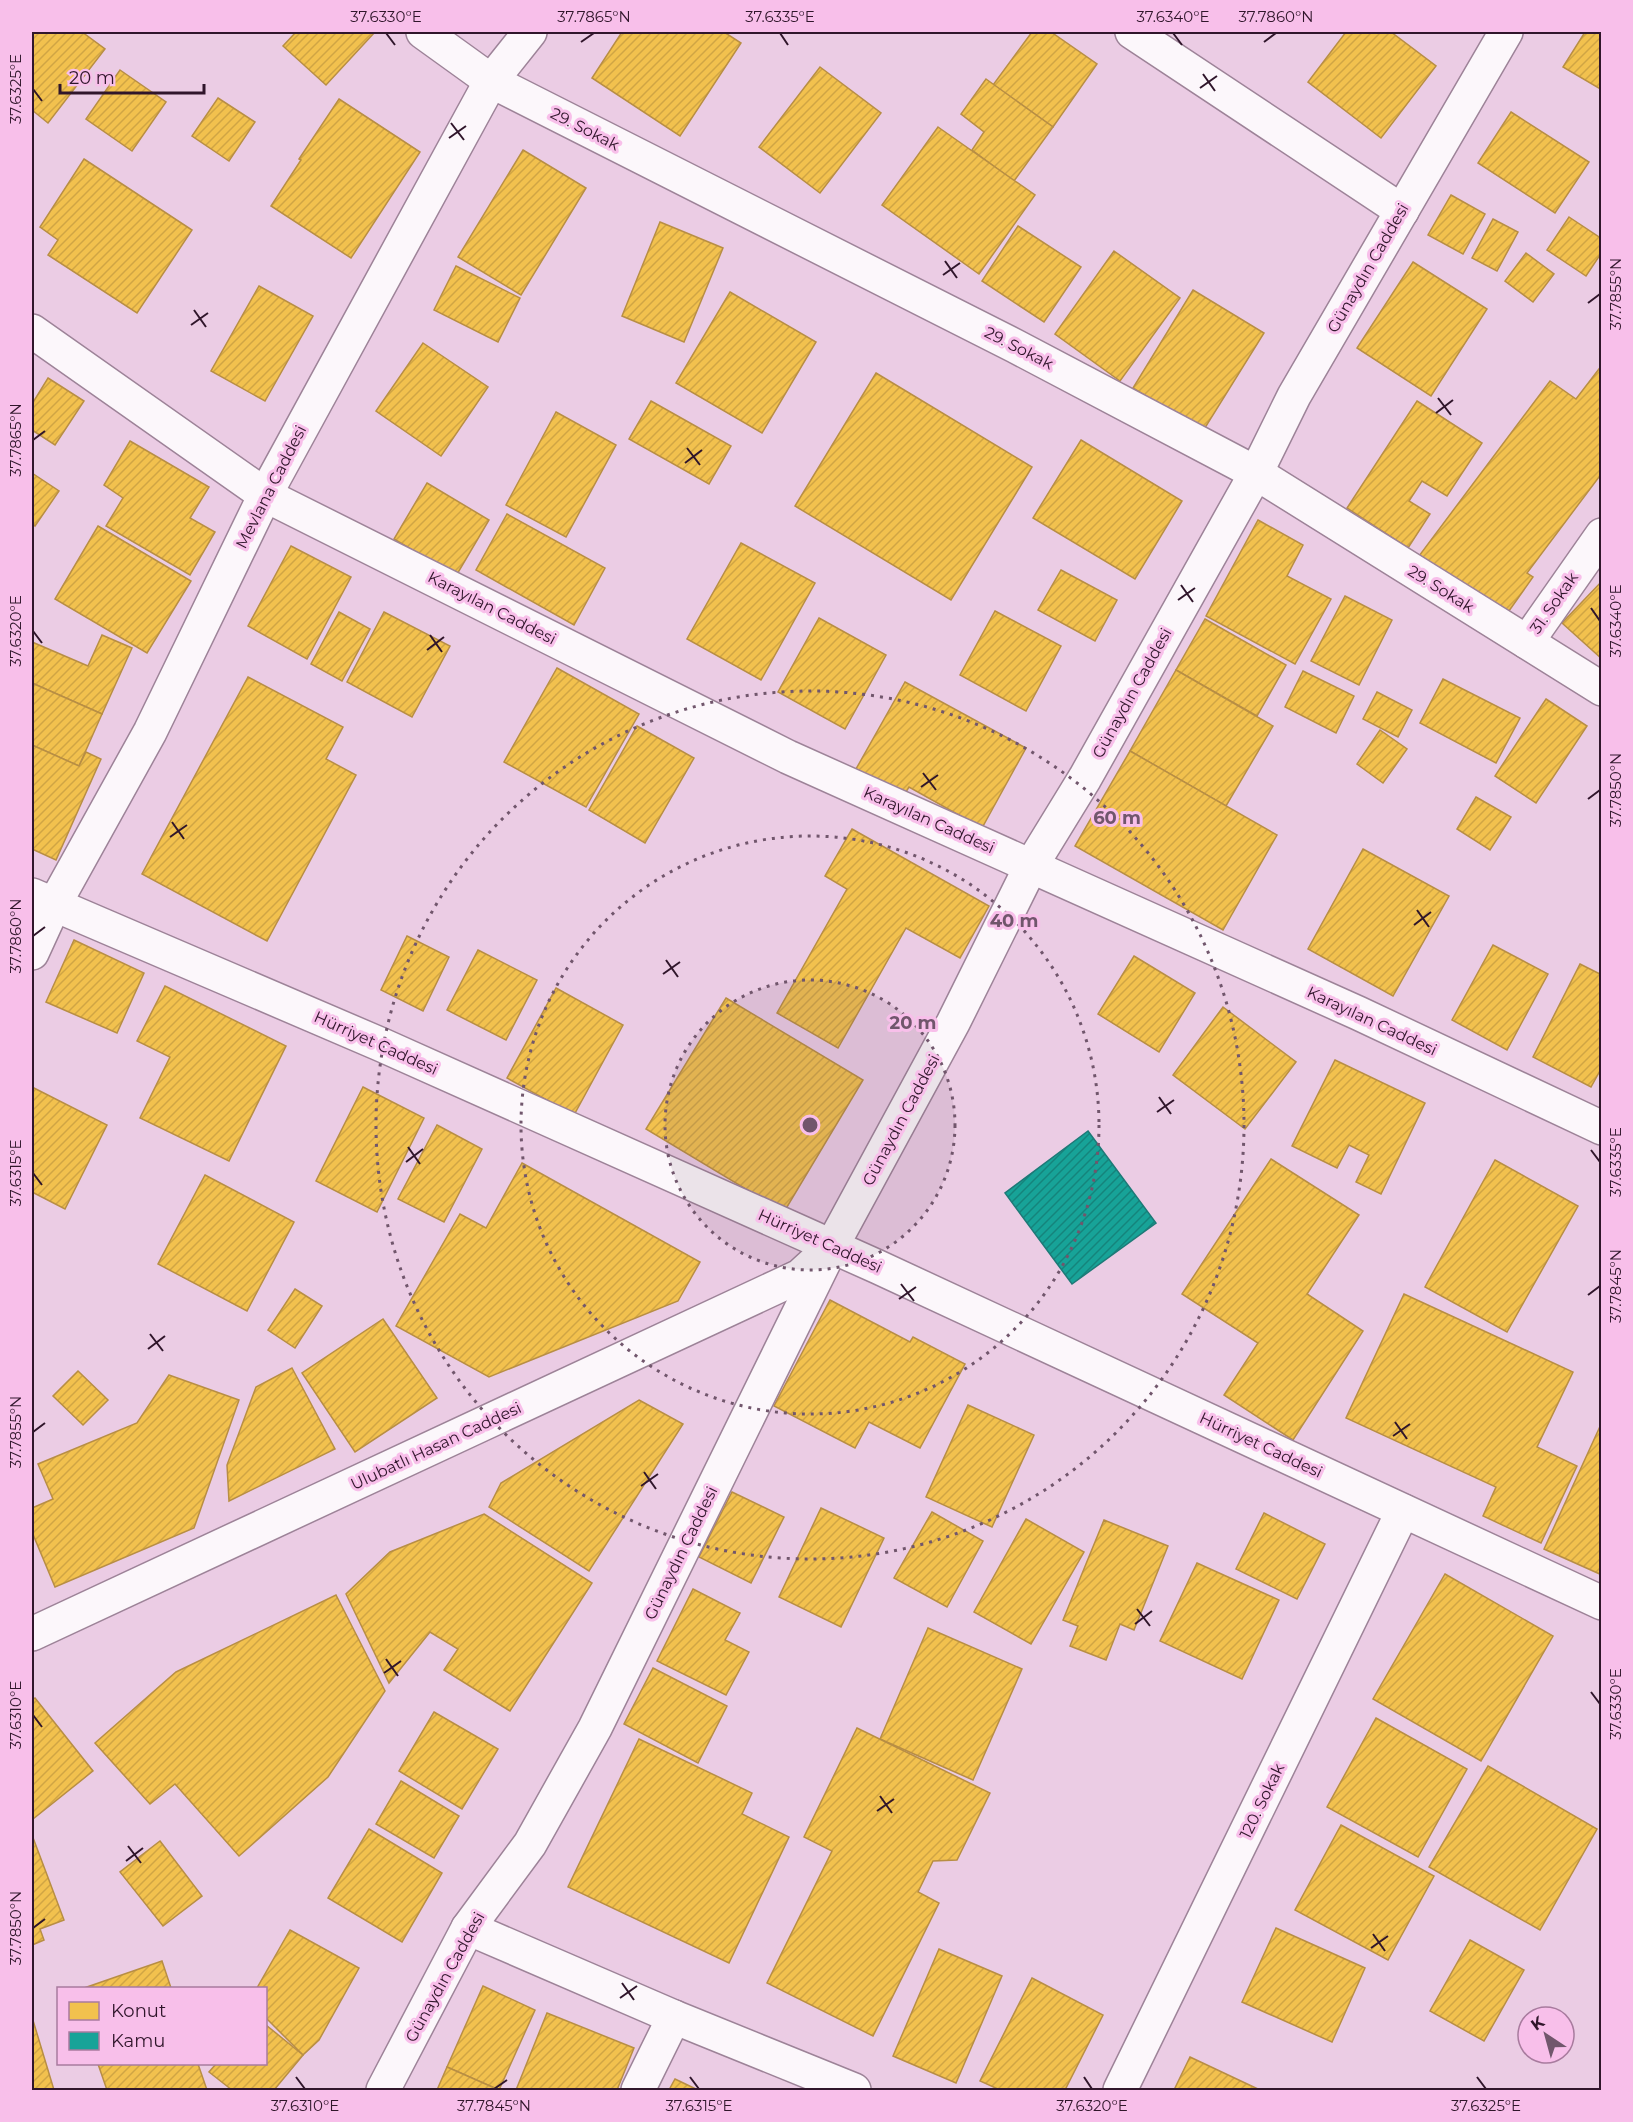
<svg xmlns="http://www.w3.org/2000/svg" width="1633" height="2122" font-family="Montserrat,sans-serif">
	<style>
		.homes { fill: url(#homes-hatch); stroke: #b88e44; stroke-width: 1.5 }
		.public { fill: url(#public-hatch); stroke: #1e7977; stroke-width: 1.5 }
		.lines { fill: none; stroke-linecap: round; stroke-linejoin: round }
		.minor-casing { stroke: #9d8398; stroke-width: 36 }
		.minor { stroke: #fcf7fb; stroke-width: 33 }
		.ticks { fill: none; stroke: #30162b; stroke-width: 2 }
		.ring { fill: none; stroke: #71566c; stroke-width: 3; stroke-dasharray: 3 6 }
		.labels { text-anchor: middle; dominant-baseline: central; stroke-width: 6; stroke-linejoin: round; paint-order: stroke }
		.street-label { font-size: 16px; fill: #30162b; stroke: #f8bfea }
		.centre { fill: #71566c; stroke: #f8bfea; stroke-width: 3 }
		.ring-label { font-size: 18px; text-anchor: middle; font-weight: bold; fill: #71566c; stroke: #f8bfea; stroke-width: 6; stroke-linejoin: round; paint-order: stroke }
		.neatline { fill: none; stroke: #30162b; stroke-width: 2 }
		.ticks-label { font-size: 15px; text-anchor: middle; fill: #30162b }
	</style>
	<defs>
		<pattern id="homes-hatch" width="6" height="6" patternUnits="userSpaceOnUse" patternTransform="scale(1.5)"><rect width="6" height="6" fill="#f2c14e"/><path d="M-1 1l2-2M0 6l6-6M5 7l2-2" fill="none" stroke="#d0a544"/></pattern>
		<pattern id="public-hatch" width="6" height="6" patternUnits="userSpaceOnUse" patternTransform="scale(1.5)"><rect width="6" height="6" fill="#17a398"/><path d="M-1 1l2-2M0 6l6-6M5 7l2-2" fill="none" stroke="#15847c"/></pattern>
	</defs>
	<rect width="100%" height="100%" fill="#ebcce4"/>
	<g class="homes">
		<polygon points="32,32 82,32 105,49 48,123 32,110"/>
		<polygon points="296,32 375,32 326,85 283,46"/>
		<polygon points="622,32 724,32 741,43 680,136 592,78"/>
		<polygon points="1032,32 1051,32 1097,64 1053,127 993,85"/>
		<polygon points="1346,32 1391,32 1436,66 1381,138 1308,82"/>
		<polygon points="1585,32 1602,32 1602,90 1563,67"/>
		<polygon points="820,67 881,113 820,193 759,147"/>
		<polygon points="120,70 166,102 132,151 86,119"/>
		<polygon points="986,79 1053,127 1014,181 972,150 984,132 961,114"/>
		<polygon points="218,98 255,122 229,161 192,136"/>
		<polygon points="339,99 420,152 351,258 271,206 301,160 299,159"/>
		<polygon points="1511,112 1589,162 1555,213 1478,163"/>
		<polygon points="938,127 1035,195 979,274 882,205"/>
		<polygon points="523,150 586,188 521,295 458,257"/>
		<polygon points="84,159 192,230 137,313 48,255 58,240 40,227"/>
		<polygon points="1451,195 1485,214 1463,254 1428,235"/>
		<polygon points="1569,217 1602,239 1602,252 1586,276 1547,250"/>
		<polygon points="1493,219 1518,232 1497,271 1472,258"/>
		<polygon points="660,222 723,248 684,342 622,316"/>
		<polygon points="1018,226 1081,267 1044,322 982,281"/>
		<polygon points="1114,251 1180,298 1120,381 1055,334"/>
		<polygon points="1526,253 1554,274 1533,302 1505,281"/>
		<polygon points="1413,262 1487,309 1431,396 1357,348"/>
		<polygon points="456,266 520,298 498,342 434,310"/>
		<polygon points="259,286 313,316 265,401 211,371"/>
		<polygon points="1193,290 1264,333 1203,431 1133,388"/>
		<polygon points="730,292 816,342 762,433 676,383"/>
		<polygon points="423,343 488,387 441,456 376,411"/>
		<polygon points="1602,365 1602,473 1527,573 1533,577 1504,618 1419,556 1550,381 1576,399"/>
		<polygon points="876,373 1032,467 951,600 795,506"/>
		<polygon points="48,378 84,401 55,445 32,430 32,404"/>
		<polygon points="651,401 731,446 709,484 629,439"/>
		<polygon points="1417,401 1482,443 1447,496 1422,481 1409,501 1430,514 1408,548 1347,508"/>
		<polygon points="556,412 616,445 566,537 506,505"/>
		<polygon points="1081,440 1182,501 1135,579 1033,518"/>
		<polygon points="130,441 209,487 190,518 215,532 190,575 106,526 123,498 104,485"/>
		<polygon points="32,473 59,491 35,526 32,523"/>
		<polygon points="427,483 489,520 456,576 394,539"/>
		<polygon points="507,514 605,568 574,625 476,570"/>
		<polygon points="1258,520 1303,545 1287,576 1331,599 1295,664 1206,616"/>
		<polygon points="98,526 191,581 147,653 55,599"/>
		<polygon points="741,543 815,583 761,680 687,639"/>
		<polygon points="291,546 351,577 307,659 248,626"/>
		<polygon points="1061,570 1117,600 1095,641 1038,610"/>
		<polygon points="1602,581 1602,659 1562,623"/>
		<polygon points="1345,596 1392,620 1359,685 1311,661"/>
		<polygon points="995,611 1061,646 1026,711 960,675"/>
		<polygon points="339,612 370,629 342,681 311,664"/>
		<polygon points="384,612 450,646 412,717 347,682"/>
		<polygon points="819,618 886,655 845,729 778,692"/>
		<polygon points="1205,619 1286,665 1257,716 1176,670"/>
		<polygon points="102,635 132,648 102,714 32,683 32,642 88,666"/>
		<polygon points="557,668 639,714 586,807 504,762"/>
		<polygon points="1176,670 1273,726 1226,806 1130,751"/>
		<polygon points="1303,671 1354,696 1336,733 1285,707"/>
		<polygon points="248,677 343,727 326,759 356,775 267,941 142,874"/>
		<polygon points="1443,679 1520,718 1496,763 1420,723"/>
		<polygon points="905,682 1026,748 982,828 909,787 904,795 856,769"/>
		<polygon points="32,683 102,714 79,766 32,745"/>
		<polygon points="1377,692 1412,710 1398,737 1363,719"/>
		<polygon points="1546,699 1587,726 1536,803 1495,776"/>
		<polygon points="637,726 694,758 645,843 589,810"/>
		<polygon points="1380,730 1407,749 1383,783 1357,764"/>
		<polygon points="32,745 79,766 86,752 101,759 56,860 32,849"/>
		<polygon points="1130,751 1277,835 1223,930 1075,846"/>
		<polygon points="1476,797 1511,817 1490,850 1457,829"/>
		<polygon points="852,829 989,906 960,958 906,928 838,1048 777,1013 847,889 825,876"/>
		<polygon points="1363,849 1449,896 1393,996 1308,949"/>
		<polygon points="407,936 449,957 423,1011 381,990"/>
		<polygon points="74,940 144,973 117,1033 46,1002"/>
		<polygon points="1493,945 1548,974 1507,1050 1452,1020"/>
		<polygon points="478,950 537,980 506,1040 447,1010"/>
		<polygon points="1134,956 1195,993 1159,1052 1098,1014"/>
		<polygon points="1580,964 1602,975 1602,1067 1591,1087 1533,1057"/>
		<polygon points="165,986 286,1046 229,1161 140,1118 170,1057 137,1041"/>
		<polygon points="556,988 623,1025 574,1115 507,1078"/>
		<polygon points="726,998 863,1080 784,1212 646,1129"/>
		<polygon points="1223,1007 1296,1062 1245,1129 1173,1075"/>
		<polygon points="1335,1060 1425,1103 1381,1194 1356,1182 1369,1155 1349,1145 1337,1168 1292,1146"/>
		<polygon points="32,1087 107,1125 65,1209 32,1192"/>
		<polygon points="363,1087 424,1118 377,1212 316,1181"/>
		<polygon points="437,1125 482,1149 444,1222 398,1199"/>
		<polygon points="1271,1159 1359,1215 1307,1294 1363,1331 1293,1440 1224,1395 1258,1343 1182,1294"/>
		<polygon points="1495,1160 1578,1206 1507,1332 1425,1287"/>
		<polygon points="522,1163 700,1262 678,1301 489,1377 396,1326 460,1214 486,1228"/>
		<polygon points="205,1175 294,1222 247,1311 158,1264"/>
		<polygon points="295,1289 322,1306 295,1348 268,1330"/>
		<polygon points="1404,1294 1573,1372 1537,1447 1577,1466 1541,1543 1483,1516 1496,1487 1346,1418"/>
		<polygon points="830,1300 910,1342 913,1337 965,1364 920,1448 869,1422 855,1448 774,1406"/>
		<polygon points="383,1319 437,1398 355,1452 302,1373"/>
		<polygon points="292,1368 335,1449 229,1501 227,1465 256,1387"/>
		<polygon points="78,1371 108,1400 83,1425 53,1396"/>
		<polygon points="169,1375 239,1400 194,1528 55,1587 32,1532 32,1508 53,1499 38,1464 137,1423"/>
		<polygon points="639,1400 683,1424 589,1571 489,1507 501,1483"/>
		<polygon points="968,1405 1034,1435 992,1527 926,1497"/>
		<polygon points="1602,1422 1602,1575 1544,1549"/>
		<polygon points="732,1492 784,1517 751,1583 699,1557"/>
		<polygon points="821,1508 884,1538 841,1627 779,1597"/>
		<polygon points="932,1512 983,1541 947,1607 894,1578"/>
		<polygon points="1264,1513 1325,1544 1297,1599 1236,1569"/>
		<polygon points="484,1514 592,1583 510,1711 444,1670 458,1649 430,1632 389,1683 346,1594 390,1552"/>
		<polygon points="1026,1519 1084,1552 1031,1644 974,1612"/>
		<polygon points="1104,1520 1168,1546 1134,1630 1120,1624 1106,1660 1070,1646 1078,1626 1063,1620"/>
		<polygon points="1197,1563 1279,1600 1242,1679 1160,1641"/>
		<polygon points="1445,1574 1553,1636 1481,1761 1373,1699"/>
		<polygon points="693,1589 740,1613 725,1640 749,1652 726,1695 657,1661"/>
		<polygon points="336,1595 385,1691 328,1777 239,1856 175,1784 150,1804 95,1743 176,1672"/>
		<polygon points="928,1628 1022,1669 973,1780 880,1739"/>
		<polygon points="653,1668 727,1706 698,1763 624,1724"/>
		<polygon points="35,1698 93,1771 33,1819 32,1700"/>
		<polygon points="434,1712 498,1749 462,1809 399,1771"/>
		<polygon points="1376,1718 1467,1769 1418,1857 1327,1807"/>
		<polygon points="857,1728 990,1793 957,1860 933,1861 918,1892 939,1903 873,2036 767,1983 832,1851 804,1837"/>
		<polygon points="639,1739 752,1793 742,1814 789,1837 729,1963 568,1887"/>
		<polygon points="1488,1766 1597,1829 1540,1930 1429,1867"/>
		<polygon points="401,1781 459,1816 434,1858 376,1824"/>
		<polygon points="1341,1825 1434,1876 1388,1960 1295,1910"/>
		<polygon points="369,1829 442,1873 402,1942 328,1898"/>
		<polygon points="32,1835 64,1920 40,1929 44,1940 32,1945"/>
		<polygon points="160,1841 202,1896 163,1926 120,1872"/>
		<polygon points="1276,1928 1365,1968 1332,2042 1242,2002"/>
		<polygon points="290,1930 359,1968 319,2040 303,2055 266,2018 266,1988 257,1988"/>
		<polygon points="1470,1940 1524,1970 1484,2041 1430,2011"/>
		<polygon points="939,1949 1002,1976 956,2083 893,2056"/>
		<polygon points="162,1961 171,1988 84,1988"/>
		<polygon points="1032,1978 1103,2015 1065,2090 1000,2090 980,2081"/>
		<polygon points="483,1986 535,2010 499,2090 447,2067"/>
		<polygon points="547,2013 634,2048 617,2090 516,2090"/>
		<polygon points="32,2017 54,2090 32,2090"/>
		<polygon points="266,2025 303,2055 274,2090 232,2090 209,2072 216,2064 266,2064"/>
		<polygon points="1190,2057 1260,2090 1174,2090"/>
		<polygon points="98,2064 198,2064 207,2090 107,2090"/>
		<polygon points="447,2067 499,2090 437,2090"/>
		<polygon points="675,2079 698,2090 669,2090"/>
	</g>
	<polygon class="public" points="1088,1131 1156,1223 1072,1284 1005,1193"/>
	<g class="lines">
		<defs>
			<g id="minor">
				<polyline points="423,32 491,81 1015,346 1256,473 1602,689"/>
				<polyline points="1132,32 1402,211"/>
				<polyline points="32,331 265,495 788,757 1358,1013 1602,1128"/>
				<polyline points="1527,642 1602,535"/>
				<polyline points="32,895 382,1045 878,1267 1602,1603"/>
				<polyline points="32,953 54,905 150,732 265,495 491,81 530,32"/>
				<polyline points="32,1634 800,1276 824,1254"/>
				<polyline points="468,1928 674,2017 854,2090"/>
				<polyline points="383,2090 468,1928 530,1844 595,1728 832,1246 953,1023 1031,866 1085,778 1256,473 1294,396 1506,32"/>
				<polyline points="638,2090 674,2017"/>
				<polyline points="1120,2090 1403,1511"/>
			</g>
		</defs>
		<use href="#minor" class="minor-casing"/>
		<use href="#minor" class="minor"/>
	</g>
	<path class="ticks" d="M386 33 395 45M780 33 788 45M1173 33 1182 45M581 42 594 33M1264 42 1276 33M1203 74 1215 91M1200 88 1217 76M33 89 42 101M451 123 464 140M449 138 466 126M945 261 957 278M943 275 960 263M1588 303 1600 294M194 310 206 327M191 325 208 313M1438 398 1451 415M1436 413 1453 400M33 440 45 431M687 448 700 465M685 463 702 450M1181 585 1193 602M1178 600 1195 588M1591 608 1600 621M33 631 42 643M430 635 442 652M427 650 444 637M923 773 936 790M921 787 938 775M1588 799 1600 790M172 822 184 839M170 837 187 825M1417 910 1429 927M1414 925 1431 912M33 936 45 927M666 960 678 977M663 974 680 962M1159 1097 1171 1114M1157 1112 1174 1100M408 1147 420 1164M1591 1150 1600 1162M406 1162 423 1149M33 1173 42 1185M901 1284 914 1301M1588 1295 1600 1286M899 1299 916 1287M150 1334 163 1351M148 1349 165 1336M1395 1422 1407 1439M33 1432 45 1423M1393 1436 1410 1424M644 1472 656 1489M641 1486 658 1474M1137 1609 1150 1626M1135 1624 1152 1611M386 1659 398 1676M384 1673 401 1661M1591 1692 1600 1704M33 1715 42 1727M880 1796 892 1813M877 1811 894 1799M128 1846 141 1863M126 1861 143 1848M33 1928 45 1919M1373 1934 1385 1951M1371 1948 1388 1936M622 1983 634 2000M620 1998 637 1986M296 2077 305 2089M690 2077 699 2089M1084 2077 1092 2089M1477 2077 1486 2089M494 2089 507 2080"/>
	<circle cx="810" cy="1125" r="145" fill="#71566c" fill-opacity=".12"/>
	<g class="ring">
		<circle cx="810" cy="1125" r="145"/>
		<circle cx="810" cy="1125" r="289"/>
		<circle cx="810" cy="1125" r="434"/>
	</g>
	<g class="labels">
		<g class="street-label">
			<text transform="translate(585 129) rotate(27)">29. Sokak</text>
			<text transform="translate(1368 268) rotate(-60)">Günaydın Caddesi</text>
			<text transform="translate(1019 348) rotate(27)">29. Sokak</text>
			<text transform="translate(271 487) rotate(-63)">Mevlana Caddesi</text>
			<text transform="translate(1441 589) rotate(32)">29. Sokak</text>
			<text transform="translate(1554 603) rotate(-55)">31. Sokak</text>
			<text transform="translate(492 608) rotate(27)">Karayılan Caddesi</text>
			<text transform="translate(1132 693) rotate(-61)">Günaydın Caddesi</text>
			<text transform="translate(929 820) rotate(24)">Karayılan Caddesi</text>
			<text transform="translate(1372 1021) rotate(25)">Karayılan Caddesi</text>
			<text transform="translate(376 1043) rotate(24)">Hürriyet Caddesi</text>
			<text transform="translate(901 1120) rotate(-62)">Günaydın Caddesi</text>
			<text transform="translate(820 1241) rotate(24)">Hürriyet Caddesi</text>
			<text transform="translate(1261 1445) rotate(25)">Hürriyet Caddesi</text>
			<text transform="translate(436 1446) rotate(-25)">Ulubatlı Hasan Caddesi</text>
			<text transform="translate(681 1553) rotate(-64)">Günaydın Caddesi</text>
			<text transform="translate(1262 1801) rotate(-64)">120. Sokak</text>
			<text transform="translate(445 1977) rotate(-61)">Günaydın Caddesi</text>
		</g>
	</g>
	<circle cx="810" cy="1125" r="9" class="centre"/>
	<g class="ring-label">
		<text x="1117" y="824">60 m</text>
		<text x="1014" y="927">40 m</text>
		<text x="913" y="1029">20 m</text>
	</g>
	<rect width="1633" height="2122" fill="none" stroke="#f8bfea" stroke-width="66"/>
	<rect x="57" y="1987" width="210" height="78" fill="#f8bfea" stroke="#a87b9e" stroke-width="1.5"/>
	<rect x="69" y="2002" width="30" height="18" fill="#f2c14e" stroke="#a87b9e" stroke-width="1.5"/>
	<text x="111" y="2017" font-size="18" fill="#30162b">Konut</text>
	<rect x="69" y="2032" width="30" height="18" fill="#17a398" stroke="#a87b9e" stroke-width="1.5"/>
	<text x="111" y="2047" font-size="18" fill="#30162b">Kamu</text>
	<g transform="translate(1546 2035) rotate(324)"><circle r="28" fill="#f8bfea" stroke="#a87b9e" stroke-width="1.5"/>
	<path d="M0-4.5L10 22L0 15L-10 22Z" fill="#71566c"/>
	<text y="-9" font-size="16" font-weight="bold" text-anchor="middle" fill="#30162b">K</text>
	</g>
	<path d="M60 84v9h144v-9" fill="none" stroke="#30162b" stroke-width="3"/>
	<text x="69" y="84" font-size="18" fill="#30162b" stroke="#f8bfea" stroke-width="4.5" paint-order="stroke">20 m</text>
	<rect x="33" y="33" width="1567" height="2056" class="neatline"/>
	<g class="ticks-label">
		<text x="386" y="22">37.6330°E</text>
		<text x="594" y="22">37.7865°N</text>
		<text x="780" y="22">37.6335°E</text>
		<text x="1173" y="22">37.6340°E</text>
		<text x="1276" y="22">37.7860°N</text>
		<text transform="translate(16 89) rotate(-90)" y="5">37.6325°E</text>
		<text transform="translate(1616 294) rotate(-90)" y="5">37.7855°N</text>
		<text transform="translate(16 440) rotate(-90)" y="5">37.7865°N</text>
		<text transform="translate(1616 621) rotate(-90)" y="5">37.6340°E</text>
		<text transform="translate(16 631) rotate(-90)" y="5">37.6320°E</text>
		<text transform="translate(1616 790) rotate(-90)" y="5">37.7850°N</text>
		<text transform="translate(16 936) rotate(-90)" y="5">37.7860°N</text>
		<text transform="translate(1616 1162) rotate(-90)" y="5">37.6335°E</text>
		<text transform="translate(16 1173) rotate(-90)" y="5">37.6315°E</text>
		<text transform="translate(1616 1286) rotate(-90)" y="5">37.7845°N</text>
		<text transform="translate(16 1432) rotate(-90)" y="5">37.7855°N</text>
		<text transform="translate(1616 1704) rotate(-90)" y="5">37.6330°E</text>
		<text transform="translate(16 1715) rotate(-90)" y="5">37.6310°E</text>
		<text transform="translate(16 1928) rotate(-90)" y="5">37.7850°N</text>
		<text x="305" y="2111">37.6310°E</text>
		<text x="494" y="2111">37.7845°N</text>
		<text x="699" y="2111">37.6315°E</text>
		<text x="1092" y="2111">37.6320°E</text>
		<text x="1486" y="2111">37.6325°E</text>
	</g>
</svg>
